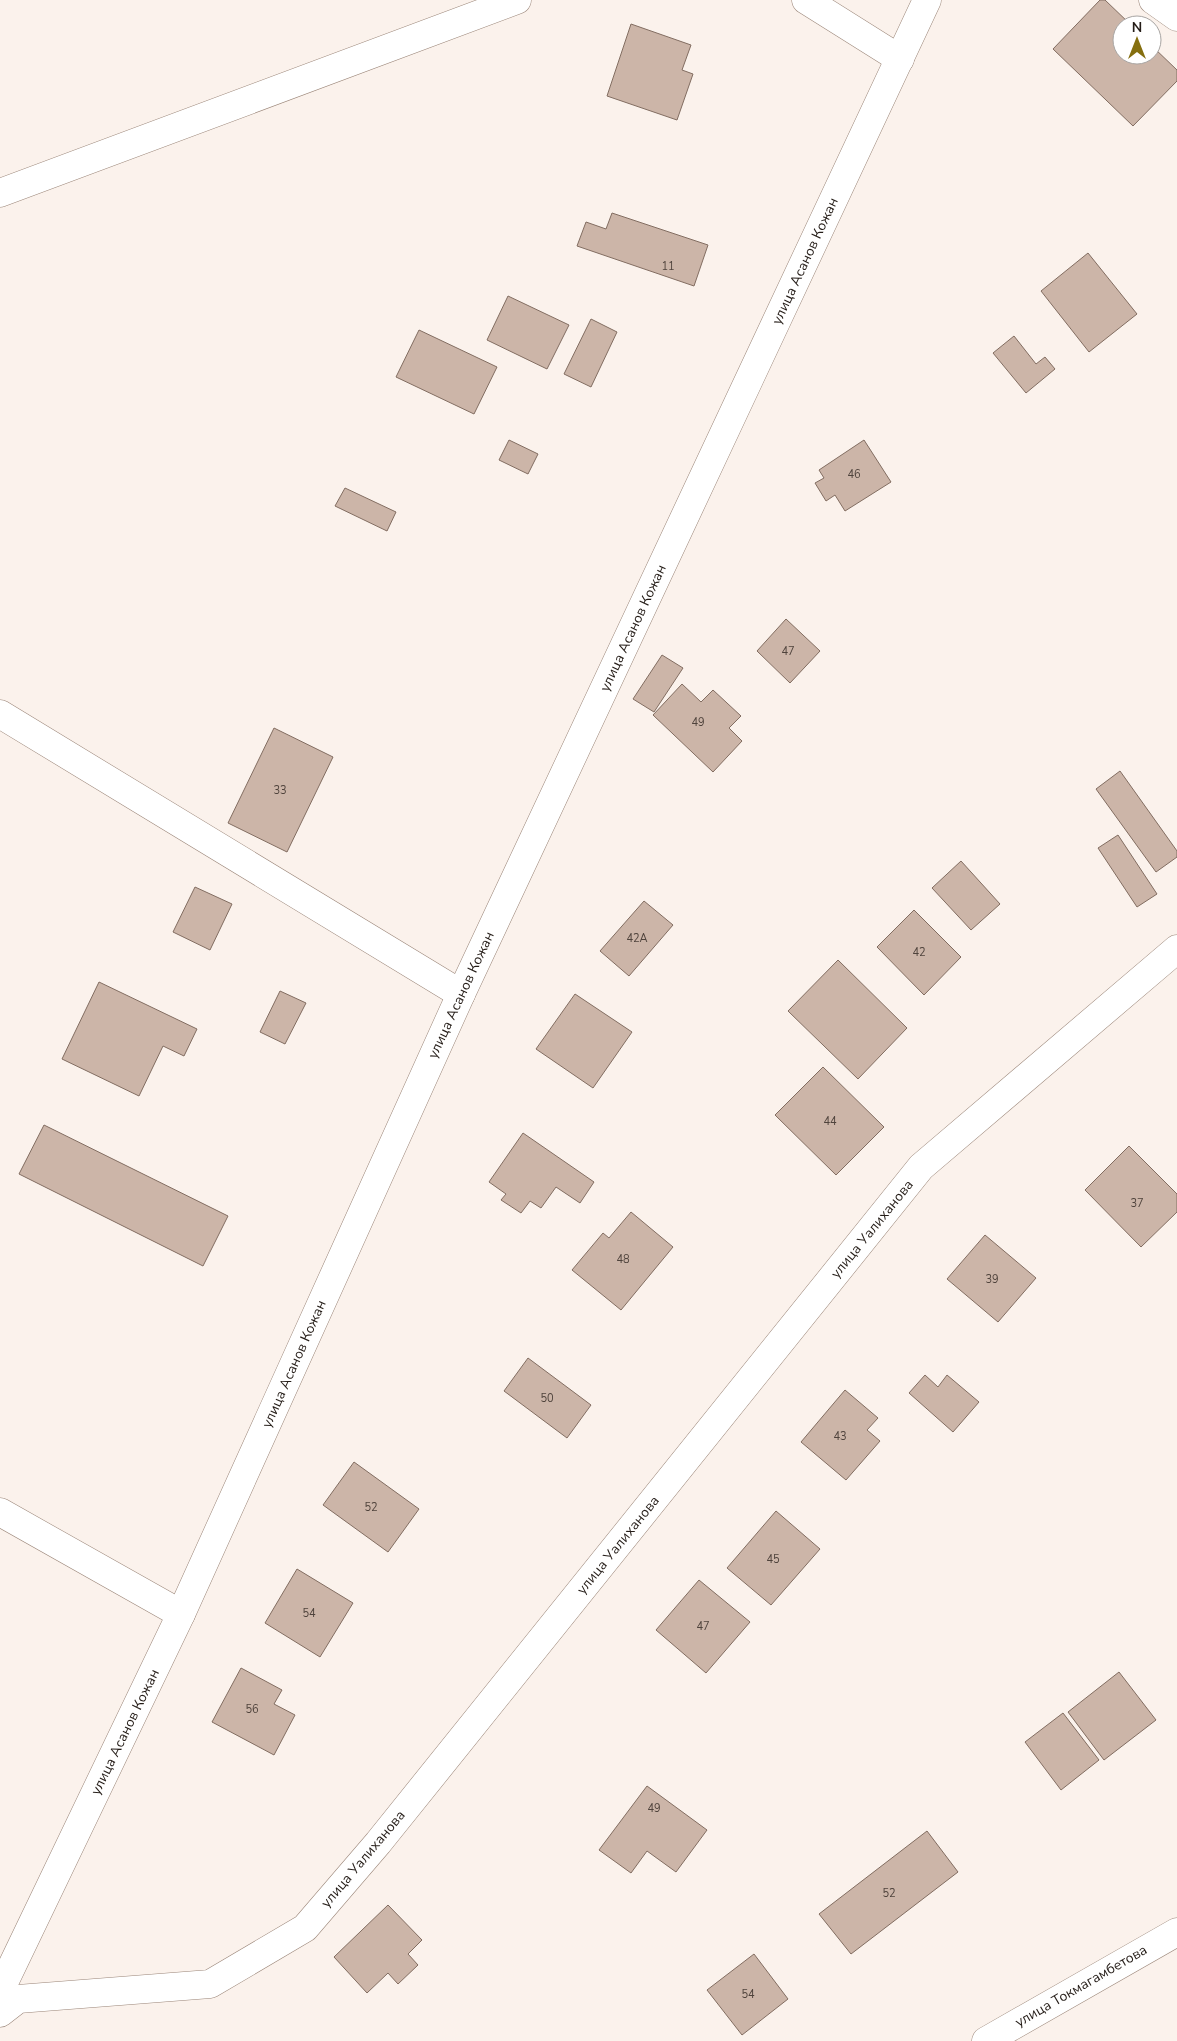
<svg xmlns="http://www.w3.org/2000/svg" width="1177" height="2041" font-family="'Nunito Sans',sans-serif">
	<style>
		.building { fill: #ccb5a8; stroke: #826d61 }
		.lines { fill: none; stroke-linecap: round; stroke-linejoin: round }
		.street-casing { stroke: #9b8679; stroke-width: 29 }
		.street { stroke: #fff; stroke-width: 28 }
		.labels { text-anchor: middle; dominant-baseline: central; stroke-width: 5; stroke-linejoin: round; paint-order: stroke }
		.number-label { font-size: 11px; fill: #4f433c }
		.street-label { font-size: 14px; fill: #251d18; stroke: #fff }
	</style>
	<rect width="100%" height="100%" fill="#fbf2ec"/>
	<g class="building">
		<polygon points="1100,0 1105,0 1131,25 1122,25 1122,55 1152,55 1152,46 1177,70 1177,81 1133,126 1053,49"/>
		<polygon points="631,24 691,45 682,70 693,74 677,120 607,96"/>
		<polygon points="612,213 708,245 694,286 577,246 586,222 606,229"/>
		<polygon points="1088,253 1137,314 1089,352 1041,291"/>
		<polygon points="508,296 569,325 547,369 487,340"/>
		<polygon points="591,319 617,332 591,387 564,374"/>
		<polygon points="419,330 497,367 474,414 396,377"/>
		<polygon points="1014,336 1036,364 1045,357 1055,369 1026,393 993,353"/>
		<polygon points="509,440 538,454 528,474 499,460"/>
		<polygon points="864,440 891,482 845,511 835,495 826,501 815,483 824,478 819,470"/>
		<polygon points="345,488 396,512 387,531 335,506"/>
		<polygon points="786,619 820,651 790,683 757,651"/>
		<polygon points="662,655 683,668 654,712 633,699"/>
		<polygon points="682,684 701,702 713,690 741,716 729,728 742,741 713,772 653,715"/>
		<polygon points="274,728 333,757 287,852 228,823"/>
		<polygon points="1120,771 1177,851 1177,857 1156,872 1096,789"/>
		<polygon points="1118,835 1157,894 1137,907 1098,848"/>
		<polygon points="961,861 1000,904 971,930 932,888"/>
		<polygon points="195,887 232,904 210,950 173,932"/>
		<polygon points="644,901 673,925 629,976 600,951"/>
		<polygon points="914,910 961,957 924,995 877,947"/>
		<polygon points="838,960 907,1028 858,1079 788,1011"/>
		<polygon points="99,982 197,1029 184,1056 163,1046 139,1096 62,1059"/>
		<polygon points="280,991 306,1003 285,1044 260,1032"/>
		<polygon points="575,994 632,1032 593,1088 536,1049"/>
		<polygon points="823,1067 884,1127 836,1175 775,1115"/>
		<polygon points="44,1125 228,1216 203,1266 19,1174"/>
		<polygon points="523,1133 594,1182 580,1203 556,1187 541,1208 530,1201 521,1213 501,1200 506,1194 489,1182"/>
		<polygon points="1129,1146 1177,1194 1177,1212 1141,1247 1085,1190"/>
		<polygon points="631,1212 673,1247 621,1310 572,1270 603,1233 609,1238"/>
		<polygon points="985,1235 1036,1278 998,1322 947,1279"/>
		<polygon points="528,1358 591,1405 567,1438 504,1391"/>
		<polygon points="925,1375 938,1387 947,1375 979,1402 953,1432 909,1393"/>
		<polygon points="845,1390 878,1418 867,1430 880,1441 846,1480 801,1442"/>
		<polygon points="354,1462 419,1509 388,1552 323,1505"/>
		<polygon points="776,1511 820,1549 771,1605 727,1568"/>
		<polygon points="297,1569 353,1603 320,1657 265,1623"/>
		<polygon points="699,1580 750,1622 706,1673 656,1630"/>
		<polygon points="241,1668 282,1690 274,1704 295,1715 274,1755 212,1722"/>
		<polygon points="1119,1672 1156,1720 1104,1760 1068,1712"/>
		<polygon points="1063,1713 1099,1760 1061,1790 1025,1742"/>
		<polygon points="647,1786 707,1830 676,1872 647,1851 631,1873 599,1850"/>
		<polygon points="927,1831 958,1872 851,1954 819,1914"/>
		<polygon points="388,1905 422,1940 408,1954 418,1965 398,1984 388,1973 367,1993 334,1957"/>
		<polygon points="754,1954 788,1999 742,2035 707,1990"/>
	</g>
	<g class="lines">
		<defs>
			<g id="street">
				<polyline points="806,0 900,59"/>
				<polyline points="1153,0 1177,17"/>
				<polyline points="0,193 517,0"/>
				<polyline points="0,714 461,994"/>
				<polyline points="0,1512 181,1614"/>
				<polyline points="0,1991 181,1614 461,994 927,0"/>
				<polyline points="0,2013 18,1999 210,1984 305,1928 378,1843 921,1167 1177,949"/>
				<polyline points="986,2041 1177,1932"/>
			</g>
		</defs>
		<use href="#street" class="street-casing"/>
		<use href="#street" class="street"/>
	</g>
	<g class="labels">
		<g class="number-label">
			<text x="668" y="266">11</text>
			<text x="854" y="474">46</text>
			<text x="788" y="651">47</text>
			<text x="698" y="722">49</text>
			<text x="280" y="790">33</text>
			<text x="637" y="938">42А</text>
			<text x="919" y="952">42</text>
			<text x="830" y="1121">44</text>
			<text x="1137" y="1203">37</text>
			<text x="623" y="1259">48</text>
			<text x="992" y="1279">39</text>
			<text x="547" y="1398">50</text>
			<text x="840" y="1436">43</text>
			<text x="371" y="1507">52</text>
			<text x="773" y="1559">45</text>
			<text x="309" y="1613">54</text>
			<text x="703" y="1626">47</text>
			<text x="252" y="1709">56</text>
			<text x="654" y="1808">49</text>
			<text x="889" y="1893">52</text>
			<text x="748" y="1994">54</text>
		</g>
		<g class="street-label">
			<text transform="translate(805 261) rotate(-65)">улица Асанов Кожан</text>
			<text transform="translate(633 628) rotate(-65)">улица Асанов Кожан</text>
			<text transform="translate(461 995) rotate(-65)">улица Асанов Кожан</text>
			<text transform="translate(872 1229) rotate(-51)">улица Уалиханова</text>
			<text transform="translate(294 1364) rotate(-66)">улица Асанов Кожан</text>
			<text transform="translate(618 1545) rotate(-51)">улица Уалиханова</text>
			<text transform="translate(125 1732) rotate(-64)">улица Асанов Кожан</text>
			<text transform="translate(363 1859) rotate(-50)">улица Уалиханова</text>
			<text transform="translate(1081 1986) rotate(-30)">улица Токмагамбетова</text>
		</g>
	</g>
	<g transform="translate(1137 40)"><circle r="24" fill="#ffffff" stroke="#a8a5a3"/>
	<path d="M0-4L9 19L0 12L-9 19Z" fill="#856f0f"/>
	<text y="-8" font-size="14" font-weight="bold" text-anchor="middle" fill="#251d18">N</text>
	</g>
</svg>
